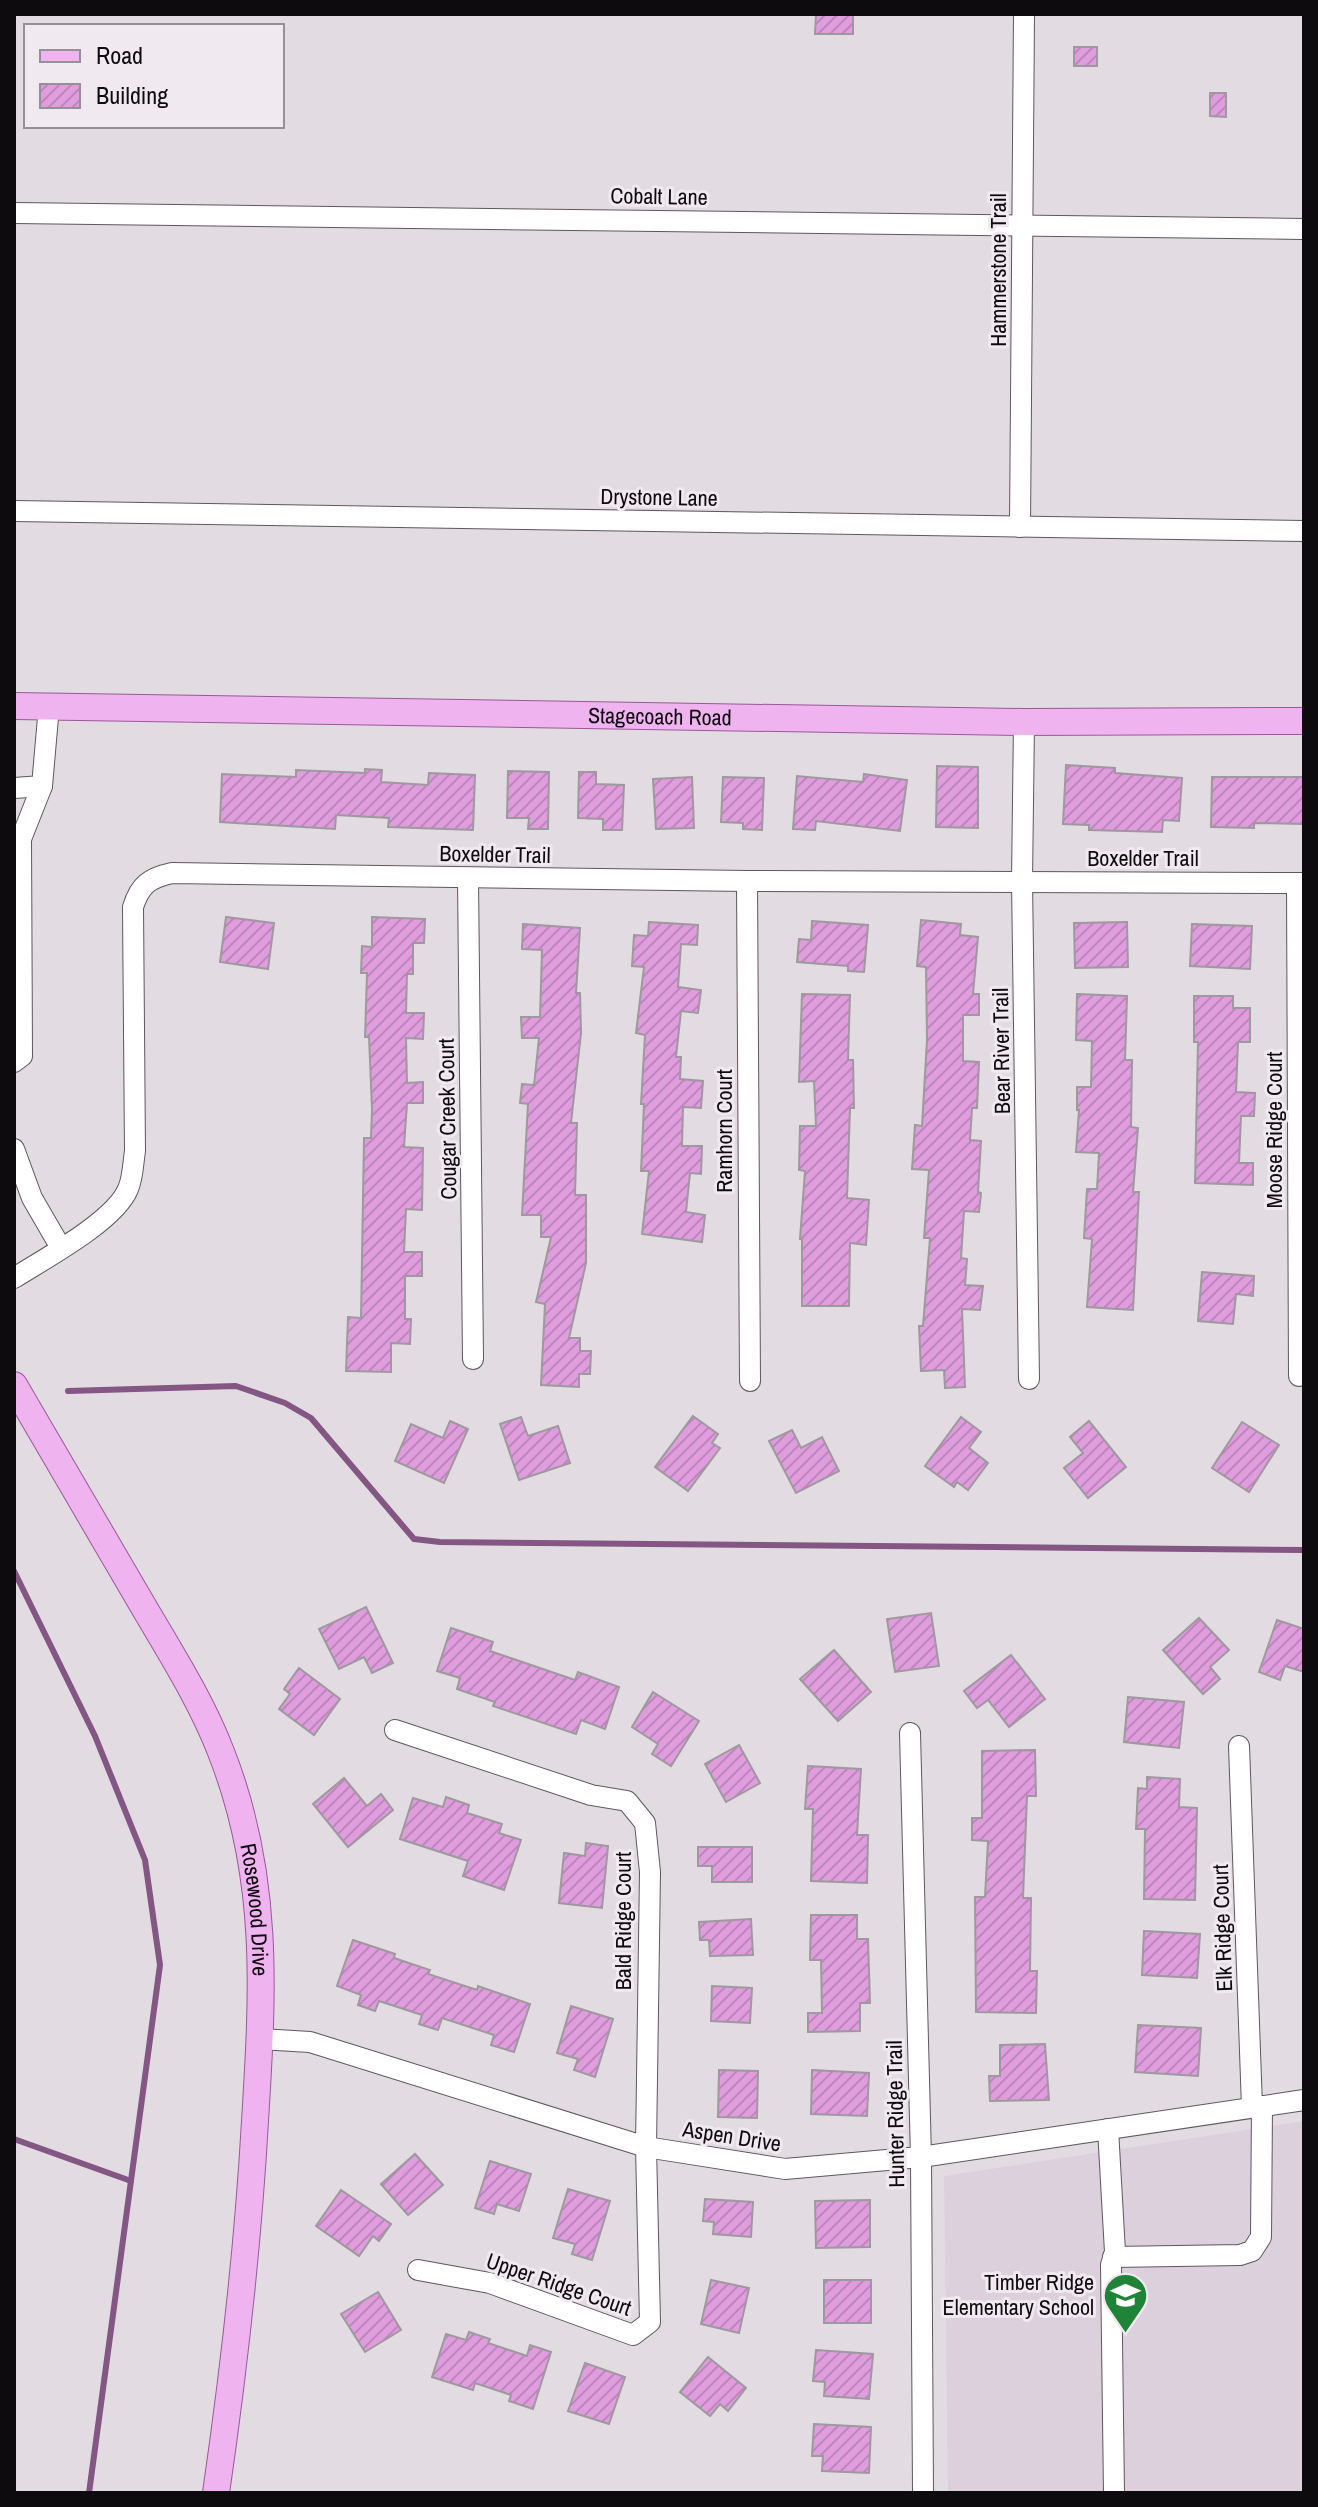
<svg xmlns="http://www.w3.org/2000/svg" width="1318" height="2507" font-family="'Archivo Narrow',sans-serif">
	<style>
		.built { fill: #dcd0dc }
		.lines { fill: none; stroke-linecap: round; stroke-linejoin: round }
		.stream { stroke: #835683; stroke-width: 6 }
		.building { fill: url(#building-hatch); stroke: #9e999e; stroke-width: 2 }
		.minor-casing { stroke: #5e585d; stroke-width: 22 }
		.major-casing { stroke: #995899; stroke-width: 28 }
		.minor { stroke: #fff; stroke-width: 20 }
		.major { stroke: #efb3ef; stroke-width: 26 }
		.labels { text-anchor: middle; dominant-baseline: central; stroke-width: 6; stroke-linejoin: round; paint-order: stroke }
		.street-label { font-size: 22px; fill: #0d0b0d; stroke: #f0e9ef }
		.poi-label { font-size: 22px; fill: #0d0b0d; stroke: #f0e9ef; text-anchor: end }
	</style>
	<defs>
		<pattern id="building-hatch" width="6" height="6" patternUnits="userSpaceOnUse" patternTransform="scale(2)"><rect width="6" height="6" fill="#df9ddd"/><path d="M-1 1l2-2M0 6l6-6M5 7l2-2" fill="none" stroke="#be86bc"/></pattern>
	</defs>
	<rect width="100%" height="100%" fill="#e2dce2"/>
	<polygon class="built" points="1304,2121 1304,2493 948,2493 944,2176"/>
	<g class="lines">
		<g class="stream">
			<polyline points="68,1391 236,1386 285,1403 311,1418 414,1539 440,1542 1304,1550"/>
			<polyline points="14,1571 95,1736 145,1860 160,1965 89,2493"/>
			<polyline points="14,2139 131,2181"/>
		</g>
	</g>
	<g class="building">
		<polygon points="816,14 853,14 853,34 815,34"/>
		<rect x="1074" y="47" width="23" height="19"/>
		<polygon points="1210,93 1226,93 1226,117 1210,116"/>
		<polygon points="1066,765 1115,768 1115,773 1182,778 1179,821 1163,820 1162,832 1089,830 1089,825 1063,824"/>
		<polygon points="937,766 978,767 978,828 936,827"/>
		<polygon points="365,769 382,770 381,782 428,785 429,773 475,775 473,830 388,827 389,818 336,815 335,829 220,822 222,774 296,777 296,770 365,773"/>
		<polygon points="508,771 549,772 548,829 528,829 529,818 507,818"/>
		<polygon points="579,772 596,772 596,784 624,785 622,830 603,830 603,819 578,818"/>
		<polygon points="864,774 907,780 900,831 816,821 815,830 793,829 797,776 863,782"/>
		<polygon points="692,777 694,828 656,829 653,779"/>
		<polygon points="723,777 764,778 762,830 743,829 743,823 721,822"/>
		<polygon points="1212,777 1304,777 1304,824 1254,823 1254,828 1211,827"/>
		<polygon points="226,917 274,923 268,969 220,962"/>
		<polygon points="372,917 425,919 424,943 413,943 413,974 407,974 406,1013 424,1013 423,1039 406,1038 407,1083 423,1082 423,1103 407,1103 404,1147 423,1148 422,1210 406,1209 404,1252 422,1252 422,1276 405,1276 405,1319 411,1319 410,1344 391,1343 391,1372 346,1371 348,1317 361,1318 364,1138 371,1138 372,1109 369,1037 365,1037 367,973 361,973 362,946 372,947"/>
		<polygon points="921,920 961,924 960,935 978,937 973,994 979,994 979,1015 963,1015 963,1061 979,1062 977,1108 972,1108 970,1140 981,1141 978,1192 981,1193 979,1212 964,1211 961,1258 967,1259 965,1285 983,1286 980,1310 962,1309 965,1387 945,1388 944,1370 921,1371 919,1326 923,1326 930,1238 924,1238 929,1170 912,1169 915,1125 922,1126 927,1040 926,967 917,966"/>
		<polygon points="812,921 868,925 864,972 848,971 848,966 797,962 799,939 811,940"/>
		<polygon points="649,922 698,925 697,945 681,944 678,987 701,990 698,1013 681,1011 676,1057 681,1057 680,1079 703,1081 701,1108 683,1107 682,1146 702,1146 701,1174 690,1173 686,1212 705,1215 702,1242 642,1234 649,1171 641,1171 644,1104 641,1104 645,1035 636,1033 644,967 632,966 634,935 648,936"/>
		<polygon points="1127,922 1128,967 1075,968 1074,923"/>
		<polygon points="523,924 580,928 576,993 580,993 581,1033 571,1123 577,1123 575,1195 586,1195 586,1263 569,1338 580,1338 580,1351 591,1351 590,1374 579,1374 579,1387 541,1385 545,1304 536,1302 551,1237 541,1237 541,1215 522,1215 528,1104 520,1103 522,1084 534,1085 539,1038 522,1038 521,1017 540,1017 542,950 522,949"/>
		<polygon points="1192,924 1252,926 1250,969 1190,966"/>
		<polygon points="802,994 850,995 848,1060 853,1060 854,1108 850,1108 847,1198 869,1200 866,1245 850,1243 849,1306 802,1306 802,1239 800,1239 805,1171 799,1170 800,1126 816,1126 814,1081 799,1082"/>
		<polygon points="1077,994 1127,996 1125,1060 1132,1060 1131,1127 1138,1128 1133,1192 1139,1192 1133,1310 1087,1307 1092,1239 1084,1238 1087,1189 1097,1189 1099,1153 1076,1152 1079,1110 1077,1110 1077,1087 1091,1087 1092,1041 1076,1040"/>
		<polygon points="1194,996 1233,996 1233,1008 1250,1008 1250,1042 1238,1042 1236,1092 1255,1093 1254,1116 1241,1116 1239,1163 1253,1163 1253,1185 1195,1183 1198,1042 1194,1042"/>
		<polygon points="1202,1272 1254,1276 1253,1296 1236,1294 1233,1324 1198,1321"/>
		<polygon points="693,1416 718,1434 712,1443 720,1448 688,1491 655,1467"/>
		<polygon points="521,1417 528,1436 558,1426 570,1463 519,1480 500,1424"/>
		<polygon points="961,1417 981,1432 969,1448 988,1463 968,1490 957,1482 954,1487 925,1466"/>
		<polygon points="450,1421 468,1429 444,1483 395,1461 411,1424 443,1438"/>
		<polygon points="1089,1421 1126,1467 1088,1498 1064,1468 1083,1453 1070,1437"/>
		<polygon points="1242,1422 1279,1445 1249,1492 1212,1468"/>
		<polygon points="792,1430 801,1448 822,1437 839,1471 796,1493 769,1441"/>
		<polygon points="366,1607 393,1663 372,1673 364,1657 339,1669 319,1629"/>
		<polygon points="931,1613 939,1666 895,1672 887,1619"/>
		<polygon points="1199,1618 1229,1650 1210,1667 1220,1679 1203,1694 1163,1650"/>
		<polygon points="1277,1620 1304,1629 1304,1672 1285,1666 1280,1680 1259,1672"/>
		<polygon points="451,1628 493,1642 490,1651 575,1680 578,1672 619,1687 605,1729 581,1720 576,1734 493,1706 495,1702 457,1689 460,1678 437,1671"/>
		<polygon points="834,1650 871,1692 838,1721 800,1679"/>
		<polygon points="1011,1655 1045,1699 1009,1727 988,1700 977,1708 964,1691"/>
		<polygon points="299,1668 340,1699 314,1735 279,1709 290,1694 284,1689"/>
		<polygon points="653,1692 699,1721 671,1766 652,1754 658,1744 632,1727"/>
		<polygon points="1128,1697 1184,1702 1179,1748 1124,1742"/>
		<polygon points="739,1745 760,1783 726,1802 705,1764"/>
		<polygon points="1035,1750 1036,1796 1027,1796 1023,1898 1031,1898 1030,1971 1037,1971 1036,2013 976,2012 975,1897 985,1897 988,1841 972,1840 972,1818 982,1818 982,1751"/>
		<polygon points="808,1766 861,1769 857,1835 868,1835 867,1883 811,1881 813,1809 805,1809"/>
		<polygon points="1147,1777 1180,1779 1179,1807 1197,1808 1195,1900 1144,1899 1145,1829 1136,1829 1138,1788 1147,1789"/>
		<polygon points="344,1778 367,1806 381,1794 393,1810 348,1847 313,1804"/>
		<polygon points="446,1797 469,1805 467,1813 502,1824 499,1833 521,1840 504,1890 463,1876 468,1861 400,1839 413,1798 443,1807"/>
		<polygon points="586,1843 608,1846 602,1908 559,1903 564,1853 585,1856"/>
		<polygon points="698,1847 752,1847 752,1882 712,1882 712,1866 698,1866"/>
		<polygon points="811,1915 857,1915 857,1939 868,1939 870,2003 860,2003 860,2031 808,2032 808,2013 822,2013 821,1960 810,1960"/>
		<polygon points="751,1919 753,1955 710,1956 709,1940 700,1940 699,1922"/>
		<polygon points="1144,1931 1200,1934 1197,1978 1142,1975"/>
		<polygon points="353,1940 395,1954 394,1958 430,1970 428,1974 477,1990 478,1986 530,2004 514,2052 491,2045 494,2035 442,2018 438,2030 419,2024 422,2015 379,2001 375,2011 358,2005 361,1995 337,1986"/>
		<polygon points="712,1986 752,1988 750,2023 711,2021"/>
		<polygon points="571,2006 613,2019 595,2077 574,2070 578,2059 557,2053"/>
		<polygon points="1138,2025 1201,2028 1198,2076 1135,2072"/>
		<polygon points="1045,2044 1049,2100 990,2101 989,2076 1000,2076 1000,2045"/>
		<polygon points="719,2070 758,2071 757,2118 718,2117"/>
		<polygon points="812,2070 869,2073 867,2116 811,2114"/>
		<polygon points="415,2154 443,2185 408,2215 381,2184"/>
		<polygon points="490,2161 531,2174 519,2211 497,2204 494,2214 475,2208"/>
		<polygon points="568,2189 610,2201 592,2260 572,2254 575,2244 553,2238"/>
		<polygon points="341,2190 391,2224 379,2241 373,2236 359,2256 316,2226"/>
		<polygon points="705,2199 753,2202 751,2237 713,2234 714,2222 703,2221"/>
		<polygon points="870,2200 870,2247 816,2248 815,2201"/>
		<polygon points="711,2280 749,2288 739,2333 701,2324"/>
		<rect x="824" y="2280" width="47" height="43"/>
		<polygon points="378,2292 401,2330 365,2352 341,2314"/>
		<polygon points="469,2332 490,2339 488,2343 527,2356 530,2345 551,2352 533,2409 509,2401 511,2395 475,2383 473,2390 432,2377 446,2334 466,2340"/>
		<polygon points="816,2350 873,2354 869,2399 824,2396 825,2382 813,2381"/>
		<polygon points="708,2357 746,2388 728,2411 720,2404 710,2416 680,2392"/>
		<polygon points="585,2363 625,2377 609,2424 568,2411"/>
		<polygon points="814,2424 871,2427 869,2473 822,2471 823,2456 812,2456"/>
	</g>
	<g class="lines">
		<defs>
			<g id="minor">
				<polyline points="14,213 1304,229"/>
				<polyline points="14,511 1304,531"/>
				<polyline points="1020,527 1024,14"/>
				<polyline points="1024,722 1022,881 1029,1379"/>
				<polyline points="14,788 42,786 49,706"/>
				<polyline points="468,878 473,1359"/>
				<polyline points="747,881 750,1381"/>
				<polyline points="1297,883 1299,1376"/>
				<polyline points="14,1062 22,1056 21,839 42,786"/>
				<polyline points="14,1149 32,1198 61,1248"/>
				<path d="M14 1278C44 1259 115 1221 128 1189 133 1178 133 1163 135 1151L133 907C140 885 149 878 172 873L747 881 1304 883"/>
				<polyline points="395,1730 591,1795 627,1801 645,1823 650,1872 646,2147 650,2322 633,2335 490,2283 418,2270"/>
				<polyline points="910,1733 921,2157 923,2493"/>
				<polyline points="1239,1746 1252,2107"/>
				<polyline points="260,2039 310,2042 646,2147 785,2169 921,2157 1304,2100"/>
				<polyline points="1108,2129 1115,2252 1111,2265 1114,2493"/>
				<polyline points="1113,2257 1240,2255 1252,2251 1261,2237 1262,2106"/>
			</g>
			<g id="major">
				<path id="s1" d="M14 706 1024 722 1304 721"/>
				<path id="s2" d="M14 1385C57 1458 99 1531 142 1604 170 1652 201 1700 221 1752 270 1876 263 1992 255 2121 248 2246 234 2369 216 2493"/>
			</g>
		</defs>
		<use href="#minor" class="minor-casing"/>
		<use href="#major" class="major-casing"/>
		<use href="#minor" class="minor"/>
		<use href="#major" class="major"/>
	</g>
	<defs>
		<symbol id="school-pin" viewBox="-11 -11 22 30"><path d="M0 17L-7.5 6A9.5 9.5 0 1 1 7.5 6Z" fill="#1f8438" stroke="#f0e9ef"/><path d="M0-5L7-2L0 1L-7-2ZM-4 1L0 2.5L4 1V4Q0 6-4 4Z" fill="#fff"/></symbol>
	</defs>
	<g fill-rule="evenodd">
		<use href="#school-pin" x="1100" y="2270" width="51" height="69"/>
	</g>
	<g class="labels">
		<g class="street-label">
			<text transform="translate(659 196) rotate(1)">Cobalt Lane</text>
			<text transform="translate(998 270) rotate(-90)">Hammerstone Trail</text>
			<text transform="translate(659 497) rotate(1)">Drystone Lane</text>
			<text stroke="none"><textPath href="#s1" startOffset="646">Stagecoach Road</textPath></text>
			<text transform="translate(495 854) rotate(1)">Boxelder Trail</text>
			<text x="1143" y="858">Boxelder Trail</text>
			<text transform="translate(1001 1051) rotate(-91)">Bear River Trail</text>
			<text transform="translate(447 1119) rotate(-91)">Cougar Creek Court</text>
			<text transform="translate(1274 1130) rotate(-90)">Moose Ridge Court</text>
			<text transform="translate(724 1131) rotate(-90)">Ramhorn Court</text>
			<text stroke="none"><textPath href="#s2" startOffset="584">Rosewood Drive</textPath></text>
			<text transform="translate(623 1921) rotate(-90)">Bald Ridge Court</text>
			<text transform="translate(1222 1928) rotate(-92)">Elk Ridge Court</text>
			<text transform="translate(895 2114) rotate(-91)">Hunter Ridge Trail</text>
			<text transform="translate(732 2136) rotate(9)">Aspen Drive</text>
			<text transform="translate(559 2284) rotate(19)">Upper Ridge Court</text>
		</g>
		<g class="poi-label">
			<text x="1094" y="2282">Timber Ridge<tspan x="1094" dy="25">Elementary School</tspan></text>
		</g>
	</g>
	<rect width="1318" height="2507" fill="none" stroke="#0d0b0d" stroke-width="32"/>
	<rect x="24" y="24" width="260" height="104" fill="#f0e9ef" stroke="#959095" stroke-width="2"/>
	<rect x="40" y="50" width="40" height="12" fill="#efb3ef" stroke="#959095" stroke-width="2"/>
	<text x="96" y="64" font-size="24" fill="#0d0b0d">Road</text>
	<rect x="40" y="84" width="40" height="24" fill="url(#building-hatch)" stroke="#959095" stroke-width="2"/>
	<text x="96" y="104" font-size="24" fill="#0d0b0d">Building</text>
</svg>
